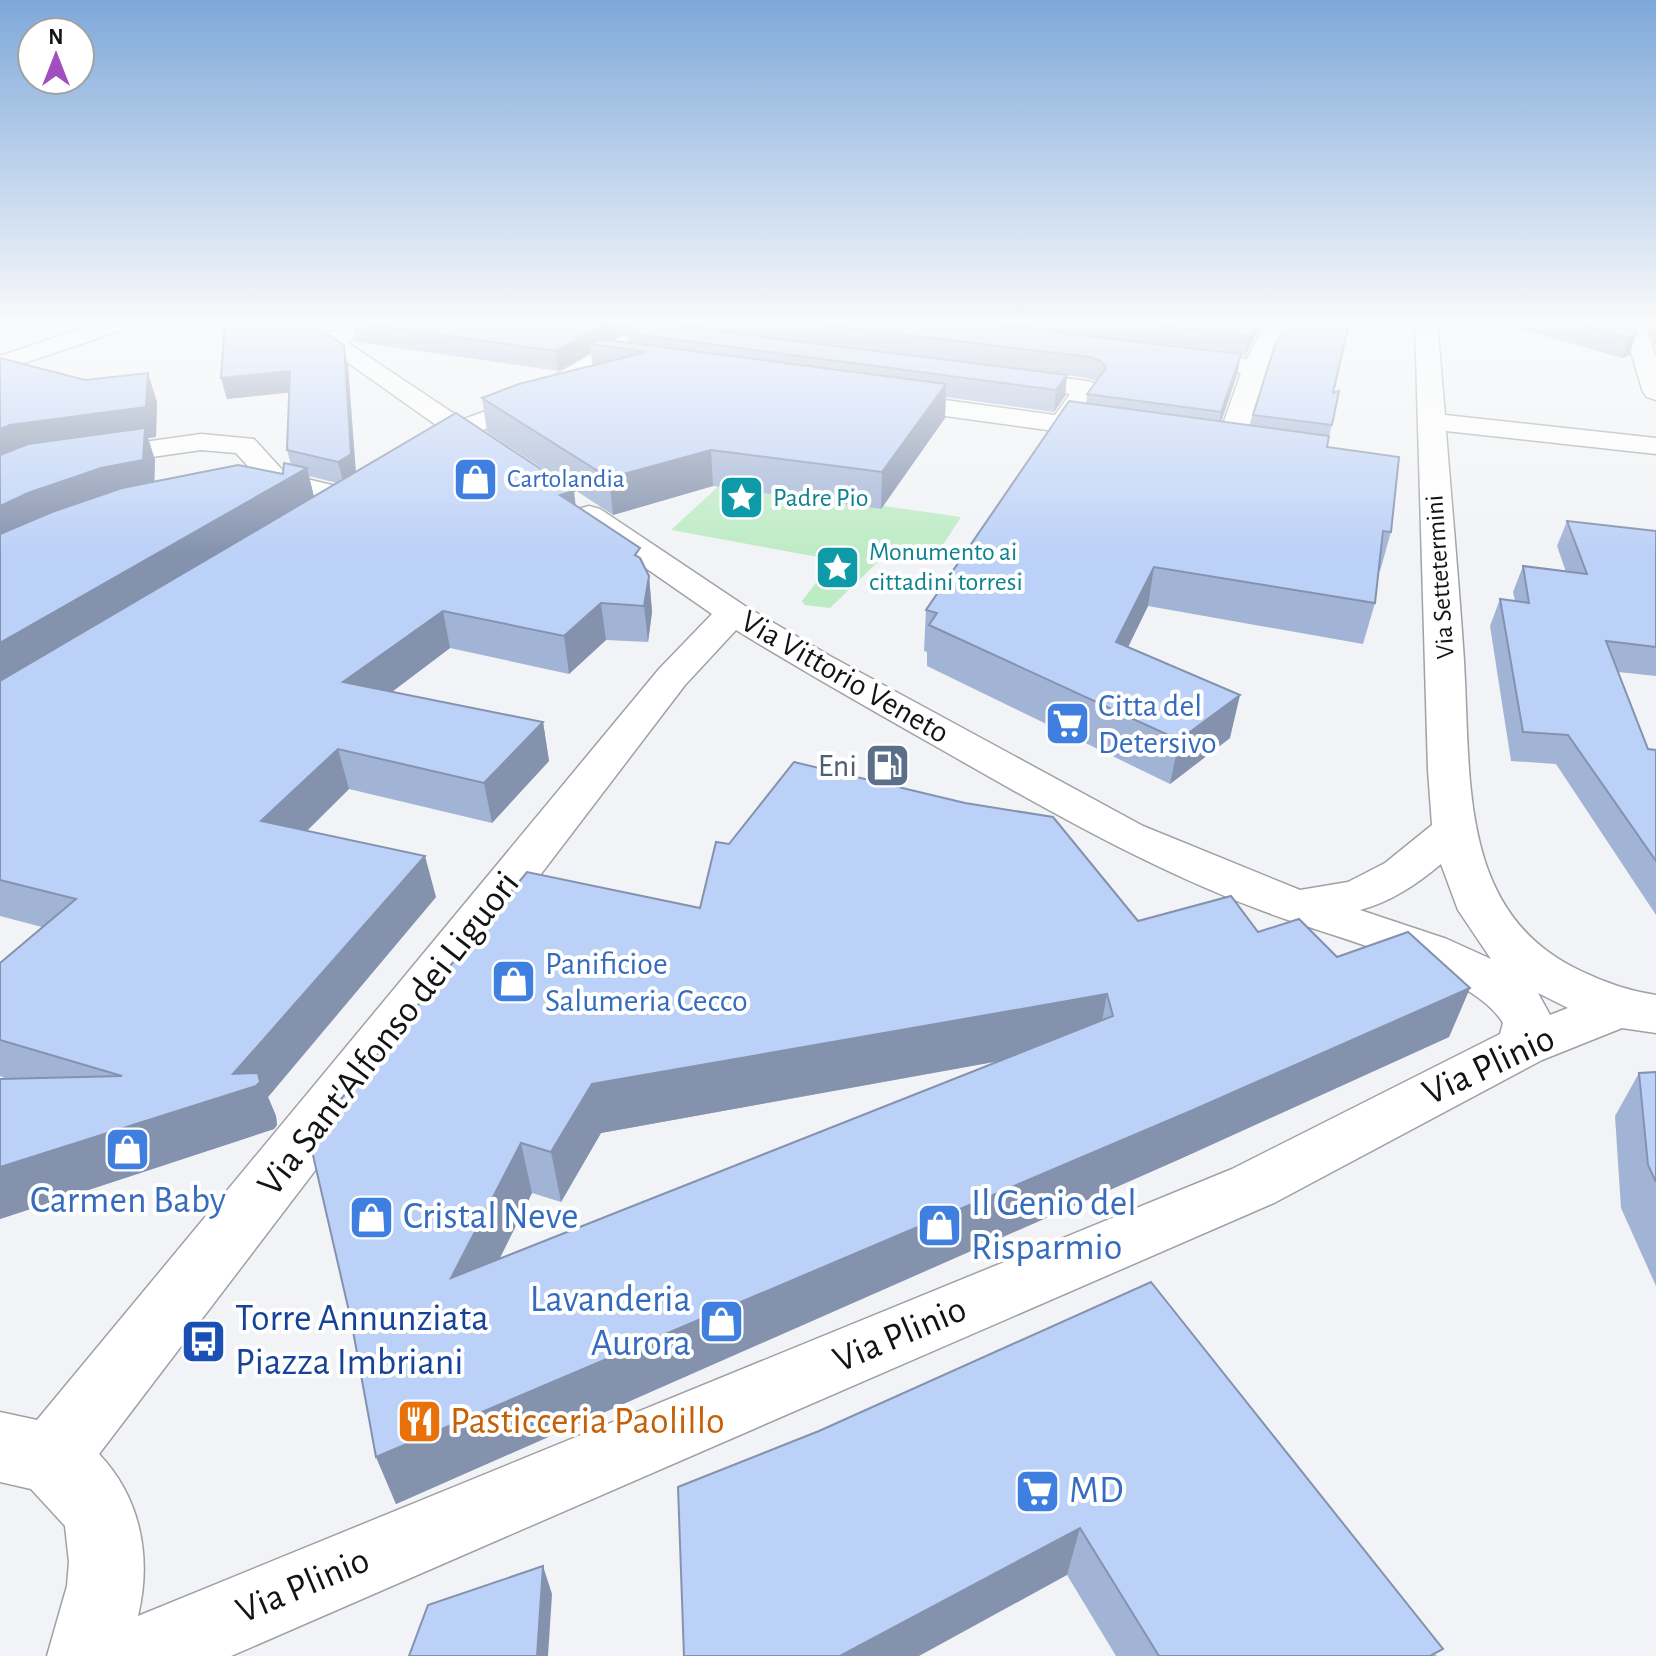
<svg xmlns="http://www.w3.org/2000/svg" width="1656" height="1656" font-family="'Alegreya Sans',sans-serif">
	<style>
		.green { fill: #bdebc4 }
		.lines { fill: none; stroke-linecap: round; stroke-linejoin: round }
		.minor-casing { stroke: #9fa1a4; stroke-width: 3 }
		.major-casing { stroke: #9fa1a4; stroke-width: 3 }
		.minor { fill: #fff; fill-rule: evenodd }
		.major { fill: #fff; fill-rule: evenodd }
		.wall { fill: #a2b4d5; fill-rule: evenodd }
		.shaded-wall { fill: #8492ae }
		.building { fill: #bcd1f8; stroke: #8492ae; stroke-width: 2; fill-rule: evenodd }
		.labels { text-anchor: middle; dominant-baseline: central; stroke-width: 8; stroke-linejoin: round; paint-order: stroke }
		.far-shop-label { font-size: 26px; fill: #366cbe; stroke: #fff; text-anchor: start }
		.far-culture-label { font-size: 26px; fill: #0d838f; stroke: #fff; text-anchor: start }
		.far-street-label { font-size: 26px; fill: #121314; stroke: #fff }
		.street-label { font-size: 32px; fill: #121314; stroke: #fff }
		.shop-label { font-size: 32px; fill: #366cbe; stroke: #fff; text-anchor: start }
		.service-label { font-size: 32px; fill: #4e5e75; stroke: #fff; text-anchor: end }
		.near-street-label { font-size: 38px; fill: #121314; stroke: #fff }
		.near-shop-label { font-size: 38px; fill: #366cbe; stroke: #fff; text-anchor: start }
		.near-transit-label { font-size: 38px; fill: #164399; stroke: #fff; text-anchor: start }
		.near-food-label { font-size: 38px; fill: #c56008; stroke: #fff; text-anchor: start }
	</style>
	<rect width="100%" height="100%" fill="#f1f3f6"/>
	<polygon class="green" points="722,483 961,517 939,551 904,550 886,554 830,608 805,605 802,601 834,560 671,530"/>
	<g class="lines">
		<defs>
			<g id="minor">
				<polygon points="98,323 131,323 128,328 0,371 0,356"/>
				<polygon points="352,323 382,323 379,328 338,346 322,346 319,341 322,336"/>
				<polygon points="643,323 670,323 526,413 468,436 432,459 422,461 412,459 408,453 412,447 450,424 508,403"/>
				<polygon points="1265,323 1287,323 1267,367 1243,447 1239,453 1229,455 1219,453 1215,447 1241,373 1180,365 1172,363 1168,358 1172,353 1180,351 1247,359"/>
				<polygon points="1622,323 1644,323 1656,357 1656,400 1647,397 1643,392"/>
				<polygon points="1008,371 1087,381 1096,384 1100,389 1071,430 1062,432 887,408 878,405 874,400 878,395 887,392 1055,415 1070,394 999,383 996,378 999,373"/>
				<polygon points="201,434 254,439 286,474 361,492 365,498 361,504 350,507 276,489 255,493 245,490 240,484 245,478 256,475 236,453 201,450 40,473 0,489 0,469 23,459"/>
			</g>
			<g id="major">
				<polygon points="292,323 318,323 504,447 508,453 504,459 494,461 484,459"/>
				<path d="M1415 323H1437L1445 415 1656 438V454L1446 431C1452 508 1459 584 1464 661 1471 777 1457 914 1581 971 1606 983 1629 991 1656 995V1033L1622 1028 1542 1060 1274 1203 231 1656H47L67 1586 69 1562 65 1526 31 1489 0 1482V1412L37 1420 659 669 712 614 578 521 574 515 578 509 589 506 600 509 745 606 830 656 1143 826 1300 890 1348 882 1385 863 1432 825 1428 770ZM736 630C814 678 893 722 972 767 1074 825 1177 882 1288 920 1342 939 1475 974 1503 1023L1500 1034 1232 1169 138 1616C152 1558 141 1498 99 1454L685 685ZM1441 864 1458 910 1491 959 1447 939 1360 910C1391 902 1417 884 1441 864ZM1538 993 1568 1008 1550 1015Z"/>
			</g>
		</defs>
		<use href="#minor" class="minor-casing"/>
		<use href="#major" class="major-casing"/>
		<use href="#minor" class="minor"/>
		<use href="#major" class="major"/>
	</g>
	<g class="wall">
		<polygon points="323,323 345,323 332,328"/>
		<path d="M351 323H1262L1245 356 1241 355 1237 375 1221 421 1251 425 1253 415 1339 391 1327 447 1391 532 1380 571H1378L1375 603 1363 644 1148 606 1128 647 1230 738 1170 784 927 666V652L924 651 926 610 1086 403 1087 394 1096 381 1087 378 1067 375 1065 396 1054 412 946 397 945 418 881 509 713 486 613 515 487 432 482 398 592 365 591 353 558 371 356 342ZM623 335 628 338V342L613 340Z"/>
		<polygon points="1498,323 1632,323 1629,356 1622,358"/>
		<polygon points="1647,323 1656,323 1656,346 1655,346"/>
		<path d="M0 358 157 402 156 437 148 438 155 460 154 481 283 474 291 465 287 450 289 392 227 399 221 378 348 366 356 472 576 505 641 559 649 576 652 612 648 642 606 640 569 674 450 648 392 692 543 722 549 761 492 823 349 789 307 831 436 897 268 1097 276 1116 277 1125 274 1129 0 1219V1079H7L0 1076V963L42 927 0 916ZM309 476 337 483 314 497Z"/>
		<polygon points="1567,521 1656,531 1656,676 1618,672 1648,749 1656,750 1656,915 1556,764 1511,761 1490,626 1500,599 1515,601 1513,592 1523,566 1566,572 1557,546"/>
		<path d="M700 908 1138 921 1258 932 1337 957 1470 988 1449 1037 1180 1159 396 1504 376 1457 351 1320ZM1000 1061 499 1259 532 1193 561 1202 601 1133Z"/>
		<polygon points="1656,1072 1656,1286 1621,1208 1615,1116 1639,1073"/>
		<polygon points="819,1431 1438,1656 1116,1656 1067,1575"/>
	</g>
	<g class="shaded-wall">
		<polygon points="330,323 345,323 332,328"/>
		<polygon points="607,323 622,323 623,335 603,346 590,344 591,353 558,371 556,351"/>
		<polygon points="1256,323 1262,323 1245,356 1249,336"/>
		<polygon points="1636,335 1629,356 1622,358 1629,338"/>
		<polygon points="344,345 348,366 356,477 344,485 338,462"/>
		<polygon points="1241,354 1237,375 1217,434 1221,412"/>
		<polygon points="290,371 295,392 227,399 221,378"/>
		<polygon points="148,373 157,402 156,437 148,438 155,460 154,493 0,547 0,506 28,493 101,468 0,466 0,429"/>
		<polygon points="1067,375 1065,396 1054,412 1056,390"/>
		<polygon points="946,384 945,418 881,509 882,472"/>
		<polygon points="711,450 713,486 613,515 609,478"/>
		<polygon points="307,468 315,501 0,690 0,643"/>
		<polygon points="574,491 578,525 560,495"/>
		<polygon points="1154,567 1148,606 1110,684 1116,642"/>
		<polygon points="649,576 652,612 648,642 644,606"/>
		<polygon points="601,603 606,640 569,674 564,636"/>
		<polygon points="443,611 450,648 353,721 343,682"/>
		<polygon points="1240,695 1230,738 1170,784 1179,740"/>
		<polygon points="543,722 549,761 492,823 484,783"/>
		<polygon points="338,749 349,789 275,862 261,821"/>
		<polygon points="425,856 436,897 268,1097 276,1116 277,1125 274,1129 0,1219 0,1167 233,1074"/>
		<polygon points="1470,988 1449,1037 1180,1159 396,1504 376,1457"/>
		<polygon points="1107,994 1098,1043 601,1133 561,1202 551,1152 592,1084"/>
		<polygon points="521,1143 532,1193 466,1327 451,1278"/>
		<polygon points="1080,1528 1067,1575 919,1656 840,1656"/>
		<polygon points="543,1566 552,1594 548,1656 537,1656"/>
	</g>
	<g class="building">
		<polygon points="225,323 310,323 344,345 351,454 338,462 287,450 290,371 221,378"/>
		<polygon points="358,323 607,323 556,351"/>
		<polygon points="634,323 653,323 1067,375 1056,390 627,333 635,324"/>
		<polygon points="806,323 978,323 1241,354 1221,412 1087,394 1106,368 1101,361 1090,357"/>
		<polygon points="1140,323 1256,323 1249,336"/>
		<polygon points="1286,323 1349,323 1333,393 1339,391 1332,425 1253,415 1274,348"/>
		<polygon points="1575,323 1632,323 1636,335 1629,338"/>
		<polygon points="600,339 946,384 882,472 711,450 609,478 482,398 519,384 646,352 590,344"/>
		<polygon points="0,358 85,380 148,373 146,407 10,425 0,429"/>
		<polygon points="1069,401 1329,436 1327,447 1399,457 1391,532 1383,531 1375,603 1154,567 1116,642 1240,695 1179,740 929,625 937,613 926,610"/>
		<polygon points="456,413 574,491 560,495 640,548 635,555 640,558 649,576 644,606 601,603 564,636 443,611 343,682 543,722 484,783 338,749 261,821 425,856 233,1074 258,1073 260,1082 256,1086 0,1167 0,1079 122,1076 0,1040 0,963 76,899 0,880 0,681"/>
		<polygon points="145,428 143,460 101,468 28,493 0,506 0,455 28,444"/>
		<polygon points="284,463 307,468 0,643 0,534 52,512 122,488 238,465 283,474"/>
		<polygon points="1567,521 1656,531 1656,647 1606,641 1648,749 1656,750 1656,861 1568,735 1523,732 1500,599 1529,603 1523,566 1587,574"/>
		<path d="M794 762 965 803 1053 817 1138 921 1231 896 1258 932 1299 919 1337 957 1408 932 1470 988 1193 1110 376 1457 351 1320 309 1138 527 872 700 908 716 842 729 844ZM1107 994 1113 1016 451 1278 521 1143 551 1152 592 1084Z"/>
		<polygon points="1656,1072 1656,1182 1648,1165 1639,1073"/>
		<polygon points="1151,1282 1443,1649 1430,1656 1159,1656 1080,1528 840,1656 684,1656 678,1487 819,1431"/>
		<polygon points="543,1566 537,1656 409,1656 428,1605"/>
	</g>
	<linearGradient id="sky" x2="0" y2="1"><stop stop-color="#7ea8da"/><stop offset="0.58" stop-color="#f9fafb"/><stop offset="1" stop-color="#f9fafb" stop-opacity="0"/></linearGradient>
	<rect width="1656" height="555" fill="url(#sky)"/>
	<defs>
		<symbol id="shop-square" viewBox="-11 -11 22 22"><rect x="-9" y="-9" width="18" height="18" rx="4" fill="#3f7fe0" stroke="#fff"/><path d="M-5-2.5h2.3a2.7 3.5 0 0 1 5.4 0H5L5.5 6h-11ZM-1.5-2.5h3a1.5 2.3 0 0 0-3 0Z" fill="#fff"/></symbol>
		<symbol id="sight-square" viewBox="-11 -11 22 22"><rect x="-9" y="-9" width="18" height="18" rx="4" fill="#0f9aa8" stroke="#fff"/><path d="M0-6L1.8-2.2L6-1.7L2.9 1.2L3.7 5.4L0 3.3L-3.7 5.4L-2.9 1.2L-6-1.7L-1.8-2.2Z" fill="#fff"/></symbol>
		<symbol id="supermarket-square" viewBox="-11 -11 22 22"><rect x="-9" y="-9" width="18" height="18" rx="4" fill="#3f7fe0" stroke="#fff"/><path d="M-6-5.5h2.5l.6 2H6L4.5 2H-2.5L-4.4-4H-6ZM-1.5 3.2a1.3 1.3 0 1 0 .1 0ZM3 3.2a1.3 1.3 0 1 0 .1 0Z" fill="#fff"/></symbol>
		<symbol id="fuel-square" viewBox="-11 -11 22 22"><rect x="-9" y="-9" width="18" height="18" rx="4" fill="#5c6f8a" stroke="#fff"/><path d="M-5.5-6h7V0h2V4h1.3V-2.5L3-4.5l.8-.8L6-3V5H2.5V1h-1V6h-7ZM-4.2-4.7v3.2H.2V-4.7Z" fill="#fff"/></symbol>
		<symbol id="bus-square" viewBox="-11 -11 22 22"><rect x="-9" y="-9" width="18" height="18" rx="4" fill="#1a4fb4" stroke="#fff"/><path d="M-5-6H5V4H4V6H2V4H-2V6H-4V4H-5ZM-3.5-4V0h7V-4ZM-3.5 1.2v1.5H-2V1.2ZM2 1.2v1.5H3.5V1.2Z" fill="#fff"/></symbol>
		<symbol id="restaurant-square" viewBox="-11 -11 22 22"><rect x="-9" y="-9" width="18" height="18" rx="4" fill="#e8710a" stroke="#fff"/><path d="M-5-6h1v4h1v-4h1v4h1v-4h1v5L-1.5 .5V6h-2V.5L-5-1ZM5-6V6H3V1.5H1.5Q1.5-4 5-6Z" fill="#fff"/></symbol>
	</defs>
	<g fill-rule="evenodd">
		<use href="#shop-square" x="450" y="454" width="51" height="51"/>
		<use href="#sight-square" x="716" y="472" width="51" height="51"/>
		<use href="#sight-square" x="812" y="542" width="51" height="51"/>
		<use href="#supermarket-square" x="1042" y="698" width="51" height="51"/>
		<use href="#fuel-square" x="862" y="740" width="51" height="51"/>
		<use href="#shop-square" x="488" y="956" width="51" height="51"/>
		<use href="#shop-square" x="102" y="1124" width="51" height="51"/>
		<use href="#shop-square" x="346" y="1192" width="51" height="51"/>
		<use href="#shop-square" x="914" y="1200" width="51" height="51"/>
		<use href="#shop-square" x="696" y="1296" width="51" height="51"/>
		<use href="#bus-square" x="178" y="1316" width="51" height="51"/>
		<use href="#restaurant-square" x="394" y="1396" width="51" height="51"/>
		<use href="#supermarket-square" x="1012" y="1466" width="51" height="51"/>
	</g>
	<g class="labels">
		<g class="far-shop-label">
			<text x="507" y="479">Cartolandia</text>
		</g>
		<g class="far-culture-label">
			<text x="773" y="498">Padre Pio</text>
			<text x="869" y="552">Monumento ai<tspan x="869" dy="30">cittadini torresi</tspan></text>
		</g>
		<g class="far-street-label">
			<text transform="translate(1440 577) rotate(-94)">Via Settetermini</text>
		</g>
		<g class="street-label">
			<text transform="translate(845 677) rotate(30)">Via Vittorio Veneto</text>
		</g>
		<g class="shop-label">
			<text x="1098" y="706">Citta del<tspan x="1098" dy="37">Detersivo</tspan></text>
			<text x="545" y="964">Panificioe<tspan x="545" dy="37">Salumeria Cecco</tspan></text>
		</g>
		<g class="service-label">
			<text x="857" y="766">Eni</text>
		</g>
		<g class="near-street-label">
			<text transform="translate(389 1034) rotate(-52)">Via Sant'Alfonso dei Liguori</text>
			<text transform="translate(1489 1066) rotate(-25)">Via Plinio</text>
			<text transform="translate(900 1335) rotate(-23)">Via Plinio</text>
			<text transform="translate(303 1586) rotate(-23)">Via Plinio</text>
		</g>
		<g class="near-shop-label">
			<text x="128" y="1201" text-anchor="middle">Carmen Baby</text>
			<text x="971" y="1204">Il Genio del<tspan x="971" dy="44">Risparmio</tspan></text>
			<text x="403" y="1217">Cristal Neve</text>
			<text x="691" y="1300" text-anchor="end">Lavanderia<tspan x="691" dy="44">Aurora</tspan></text>
			<text x="1069" y="1491">MD</text>
		</g>
		<g class="near-transit-label">
			<text x="235" y="1319">Torre Annunziata<tspan x="235" dy="44">Piazza Imbriani</tspan></text>
		</g>
		<g class="near-food-label">
			<text x="450" y="1422">Pasticceria Paolillo</text>
		</g>
	</g>
	<g transform="translate(56 56)"><circle r="38" fill="#ffffff" stroke="#a0a1a1" stroke-width="2"/>
	<path d="M0-6L14 30L0 20L-14 30Z" fill="#a14fbe"/>
	<text y="-12" font-size="22" font-weight="bold" text-anchor="middle" fill="#121314">N</text>
	</g>
</svg>
